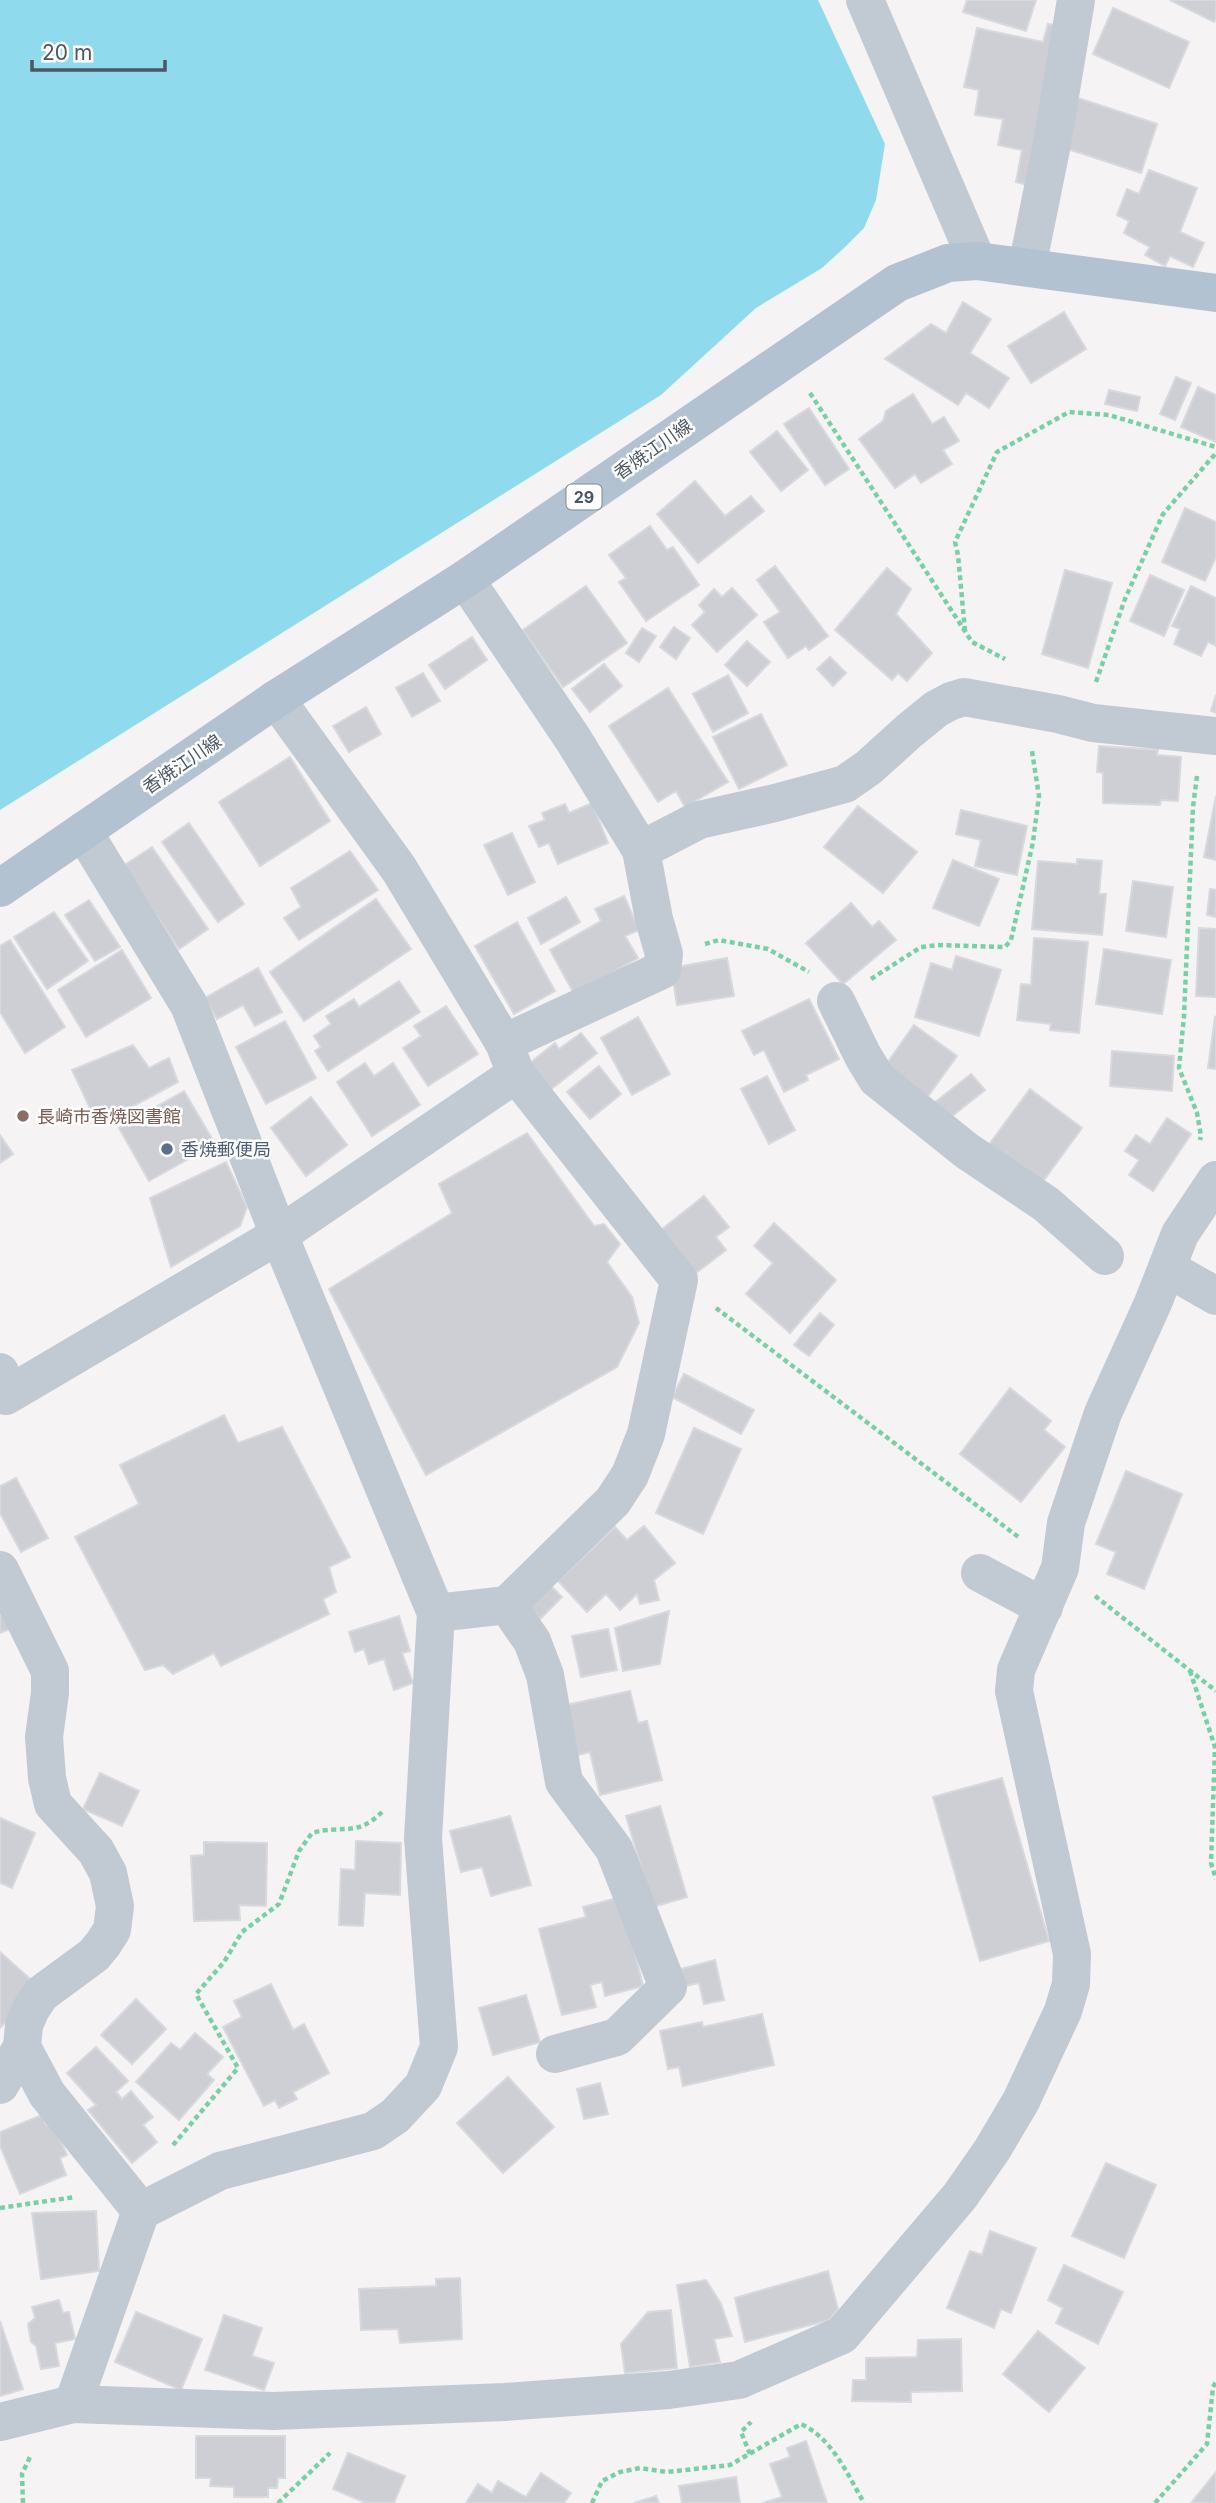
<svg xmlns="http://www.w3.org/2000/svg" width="1216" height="2503" font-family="Inter,'Noto Sans JP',sans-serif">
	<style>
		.water { fill: #90daee }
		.building { fill: #cdcfd5; stroke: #d7d9de; stroke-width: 2 }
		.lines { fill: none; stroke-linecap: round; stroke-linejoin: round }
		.path { stroke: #7ad0a6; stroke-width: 4.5; stroke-dasharray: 5 3.5; stroke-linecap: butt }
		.minor { stroke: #c1cad2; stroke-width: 38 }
		.major { stroke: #b3c2d1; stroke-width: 38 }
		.education-dot { fill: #8d6e63; stroke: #fff; stroke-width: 2.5 }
		.service-dot { fill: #5c6f8a; stroke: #fff; stroke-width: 2.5 }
		.labels { text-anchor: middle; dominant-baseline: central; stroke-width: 5; stroke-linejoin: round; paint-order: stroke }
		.shield { fill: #fff; stroke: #808990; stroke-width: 2 }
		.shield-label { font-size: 16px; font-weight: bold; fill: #4a5661 }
		.street-label { font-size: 18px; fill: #4a5661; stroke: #fff }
		.education-label { font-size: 18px; fill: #785e54; stroke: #fff; text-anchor: start }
		.service-label { font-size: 18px; fill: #4e5e75; stroke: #fff; text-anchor: start }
	</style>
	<rect width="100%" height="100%" fill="#f5f3f3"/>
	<polygon class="water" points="0,0 818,0 885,144 876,200 864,228 844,248 822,268 756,308 661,395 0,810"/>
	<g class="building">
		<polygon points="967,0 1036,0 1026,31 963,12"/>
		<polygon points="1170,0 1216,0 1216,18 1214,22"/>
		<polygon points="1113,8 1189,42 1169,88 1093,54"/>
		<polygon points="1048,24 1064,27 1032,186 1016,182 1022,150 998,145 1003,119 975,115 979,90 964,87 977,28 1043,42"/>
		<polygon points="1078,98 1157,124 1141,173 1062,147"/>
		<polygon points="1149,170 1197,188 1180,232 1204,243 1193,267 1170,256 1165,266 1145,255 1150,247 1124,233 1129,221 1117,215 1127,189 1139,194"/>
		<polygon points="963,302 991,319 970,353 1009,378 989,408 966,393 958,405 885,359 931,324 946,333"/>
		<polygon points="1064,312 1086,349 1031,383 1008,346"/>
		<polygon points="1176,377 1191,383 1175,420 1160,414"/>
		<polygon points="1198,387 1216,395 1216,442 1181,427"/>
		<polygon points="1109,390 1140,397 1137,411 1105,404"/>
		<polygon points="913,394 932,424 944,417 959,441 943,450 952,464 921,483 915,474 895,488 859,439 883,421 886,411"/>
		<polygon points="809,408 849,469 825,485 784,424"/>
		<polygon points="777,431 808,470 781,491 750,452"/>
		<polygon points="695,481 725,516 751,496 764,511 698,563 657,514"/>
		<polygon points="1185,508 1216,522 1216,557 1205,581 1162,562"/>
		<polygon points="650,526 667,550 673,547 699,585 646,621 619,582 626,578 609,555"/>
		<polygon points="775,566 828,636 809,650 806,646 788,658 764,622 780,612 757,580"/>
		<polygon points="887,568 911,589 896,614 932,653 907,681 898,673 892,680 835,630"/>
		<polygon points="1065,570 1112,583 1088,668 1042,654"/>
		<polygon points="1150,575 1184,590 1164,636 1130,621"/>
		<polygon points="586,586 627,643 563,687 523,630"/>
		<polygon points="1191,586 1216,598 1216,646 1208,642 1201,656 1174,644 1180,629 1172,626"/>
		<polygon points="732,588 757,615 717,652 692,625 705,612 699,605 714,589 722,597"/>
		<polygon points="674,627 690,638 676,659 660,647"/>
		<polygon points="642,628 656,636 639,662 626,653"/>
		<polygon points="472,637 487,660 445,689 429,665"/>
		<polygon points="747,641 770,662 747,686 725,665"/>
		<polygon points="830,657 846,673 833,686 817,669"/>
		<polygon points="604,664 622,686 590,712 572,689"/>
		<polygon points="423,673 440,701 412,717 396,688"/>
		<polygon points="728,675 748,713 713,732 693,694"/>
		<polygon points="668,688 728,782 685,807 676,791 658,802 609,726"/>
		<polygon points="1216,695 1216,713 1211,711"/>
		<polygon points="366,707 381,734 349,752 333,726"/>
		<polygon points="761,714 787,765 739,789 713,737"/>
		<polygon points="1099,746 1158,750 1157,755 1181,757 1178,801 1161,800 1160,805 1103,803 1103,773 1097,772"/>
		<polygon points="290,757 330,821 260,866 219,802"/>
		<polygon points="1216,796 1216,860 1204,857"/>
		<polygon points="592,803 608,843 558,864 549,843 539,847 529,826 545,820 542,813 565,804 569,813"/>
		<polygon points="858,806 917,852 883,893 824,847"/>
		<polygon points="961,810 1027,826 1017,875 975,866 981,840 956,834"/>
		<polygon points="189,823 244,904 218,922 162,842"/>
		<polygon points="512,833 535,882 508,895 484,845"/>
		<polygon points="152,847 208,929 179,949 123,866"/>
		<polygon points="350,851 378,890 299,940 284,918 301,907 291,888"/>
		<polygon points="1077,859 1102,861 1099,894 1106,894 1102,935 1032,929 1038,861 1077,864"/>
		<polygon points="953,860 999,879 979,926 933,908"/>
		<polygon points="1133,881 1173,887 1166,937 1126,931"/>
		<polygon points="1210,889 1216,890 1216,917 1207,915"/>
		<polygon points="624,896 639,930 625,936 638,958 574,994 550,950 601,921 595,909"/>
		<polygon points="566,897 580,922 541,944 528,918"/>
		<polygon points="376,899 411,949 304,1021 270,972"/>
		<polygon points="89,900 120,947 95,961 65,915"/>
		<polygon points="851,903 872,927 879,921 896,940 843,984 806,943"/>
		<polygon points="54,912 88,961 47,989 14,937"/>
		<polygon points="517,922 555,991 514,1014 475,946"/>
		<polygon points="1199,928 1216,929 1216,997 1196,996"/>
		<polygon points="1034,938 1088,942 1079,1033 1050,1030 1051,1024 1017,1020 1021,984 1031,985"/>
		<polygon points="10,940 65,1027 25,1053 0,1012 0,946"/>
		<polygon points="1104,949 1171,960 1162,1014 1096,1004"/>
		<polygon points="122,950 151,998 86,1037 58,990"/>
		<polygon points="956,956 1001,970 979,1036 915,1017 931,963 952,970"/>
		<polygon points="727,958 734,996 677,1005 671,968"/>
		<polygon points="258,968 282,1012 255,1026 243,1005 217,1019 205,998"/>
		<polygon points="399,981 420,1012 328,1071 315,1051 321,1047 314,1036 331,1024 326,1016 354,999 359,1007"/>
		<polygon points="809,999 839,1059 806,1075 808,1080 784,1092 764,1050 754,1055 742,1031"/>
		<polygon points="446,1006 478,1054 428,1086 403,1048 421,1036 414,1026"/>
		<polygon points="638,1017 670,1074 632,1095 601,1038"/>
		<polygon points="1215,1017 1216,1018 1216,1069 1208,1068"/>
		<polygon points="285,1021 316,1078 266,1104 236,1047"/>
		<polygon points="914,1025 957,1056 926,1099 883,1069"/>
		<polygon points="581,1033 597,1053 550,1090 530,1063 555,1043 559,1049"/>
		<polygon points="133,1045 149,1068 169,1058 178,1082 98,1125 72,1070"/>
		<polygon points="1112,1051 1174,1056 1172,1091 1110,1086"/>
		<polygon points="365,1063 374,1076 393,1063 420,1105 372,1136 337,1082"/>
		<polygon points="599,1066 621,1094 590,1119 567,1092"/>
		<polygon points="971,1074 985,1090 947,1120 934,1103"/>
		<polygon points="767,1076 795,1130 769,1144 741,1089"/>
		<polygon points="1030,1089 1082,1128 1038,1188 985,1150"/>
		<polygon points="184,1091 215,1144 149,1181 119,1128"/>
		<polygon points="311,1097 347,1145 306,1176 271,1128"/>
		<polygon points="1167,1118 1191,1134 1153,1191 1129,1175 1139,1160 1125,1151 1136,1135 1150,1144"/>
		<polygon points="527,1133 594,1226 604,1224 620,1244 607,1262 632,1297 639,1323 617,1367 426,1475 329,1289 452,1213 439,1184"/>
		<polygon points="0,1135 13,1154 0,1163"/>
		<polygon points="226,1162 247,1207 240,1226 171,1267 150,1198"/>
		<polygon points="704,1196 729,1227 716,1237 726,1250 696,1273 661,1230"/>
		<polygon points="774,1223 836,1280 790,1333 746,1294 773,1263 754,1246"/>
		<polygon points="820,1313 834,1325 809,1356 794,1345"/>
		<polygon points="684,1374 754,1410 741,1434 672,1397"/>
		<polygon points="1010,1388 1051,1421 1044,1430 1065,1447 1021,1502 960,1454"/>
		<polygon points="224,1415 238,1443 282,1427 350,1557 329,1567 336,1592 323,1599 329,1614 221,1666 214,1653 173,1674 163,1665 145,1670 75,1537 139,1504 120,1465"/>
		<polygon points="694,1428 741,1449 703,1534 656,1513"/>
		<polygon points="1126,1471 1182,1494 1144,1589 1107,1574 1116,1552 1096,1544"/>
		<polygon points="16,1478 48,1538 21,1552 0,1513 0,1486"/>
		<polygon points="644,1526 675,1563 654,1580 659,1600 640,1604 637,1594 620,1610 606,1594 587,1612 558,1581 615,1527 627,1540"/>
		<polygon points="550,1585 562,1597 540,1619 528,1606"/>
		<polygon points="0,1605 10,1629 0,1633"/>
		<polygon points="669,1611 660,1664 623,1671 615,1628"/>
		<polygon points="399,1616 410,1651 402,1653 413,1683 394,1690 384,1659 369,1664 364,1649 355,1652 349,1632"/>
		<polygon points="608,1629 617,1670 581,1677 572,1636"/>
		<polygon points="630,1691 638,1723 647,1721 662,1780 600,1795 590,1752 574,1756 562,1706"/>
		<polygon points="100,1773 139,1791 122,1826 83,1809"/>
		<polygon points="1002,1778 1049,1941 980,1961 933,1797"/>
		<polygon points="660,1806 687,1897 653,1907 626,1816"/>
		<polygon points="510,1816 531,1885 491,1896 482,1867 461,1872 450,1831"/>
		<polygon points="0,1818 35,1833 12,1888 0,1883"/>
		<polygon points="356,1841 401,1843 400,1895 365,1893 363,1926 339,1925 341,1869 355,1870"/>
		<polygon points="204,1842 267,1843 266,1906 239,1905 240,1920 194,1921 191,1856 204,1855"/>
		<polygon points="621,1897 643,1986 605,1996 602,1982 590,1985 596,2007 562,2015 539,1929 586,1917 583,1907"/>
		<polygon points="0,1952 38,1986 0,2028"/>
		<polygon points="715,1960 724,2000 704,2004 699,1983 685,1986 681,1969"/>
		<polygon points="271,1984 293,2030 304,2024 329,2073 293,2092 297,2099 279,2108 275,2100 264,2106 223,2027 242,2017 234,2001"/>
		<polygon points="526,1995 540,2042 493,2055 479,2008"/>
		<polygon points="136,1999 166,2029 132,2064 101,2035"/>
		<polygon points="762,2014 774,2065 683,2086 679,2067 668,2069 660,2031 702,2022 703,2027"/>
		<polygon points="195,2033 223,2057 207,2074 214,2080 179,2120 136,2082 171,2043 180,2050"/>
		<polygon points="96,2047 128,2081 116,2092 122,2099 131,2091 153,2117 143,2125 157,2142 132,2163 88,2110 96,2105 67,2073"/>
		<polygon points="508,2077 554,2127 503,2173 457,2123"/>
		<polygon points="600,2083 608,2114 584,2119 577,2089"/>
		<polygon points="42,2115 46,2125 52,2122 67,2155 60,2158 66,2175 20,2194 0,2146 0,2132"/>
		<polygon points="1106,2163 1156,2185 1124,2258 1072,2236"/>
		<polygon points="96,2211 99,2271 41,2279 32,2213"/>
		<polygon points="990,2231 1036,2248 1011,2313 1001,2309 994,2328 947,2308 970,2251 982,2255"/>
		<polygon points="1064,2265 1123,2292 1098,2344 1056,2323 1063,2308 1048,2300"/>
		<polygon points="828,2271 838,2309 829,2320 745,2342 735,2298"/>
		<polygon points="460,2278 462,2339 400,2343 398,2329 361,2330 359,2289 436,2286 436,2279"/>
		<polygon points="706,2280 721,2304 732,2336 714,2339 720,2362 690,2367 677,2285"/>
		<polygon points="59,2300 63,2313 69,2312 75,2339 55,2343 59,2366 41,2369 36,2346 31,2342 28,2324 35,2318 32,2307"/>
		<polygon points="671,2310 677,2368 625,2373 621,2344 648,2312"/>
		<polygon points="136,2312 202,2339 181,2390 115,2362"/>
		<polygon points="224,2315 262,2328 252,2356 274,2363 264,2390 205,2370"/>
		<polygon points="0,2321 23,2389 0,2396"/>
		<polygon points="1038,2331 1085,2368 1049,2412 1003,2374"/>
		<polygon points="961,2339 962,2391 911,2392 911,2402 852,2401 853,2380 866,2380 866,2358 917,2357 918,2340"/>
		<polygon points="196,2436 285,2436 285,2478 278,2478 277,2488 268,2488 268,2497 234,2497 234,2487 210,2486 211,2478 196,2478"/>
		<polygon points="806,2441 827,2503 762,2503 782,2497 770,2464 790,2457 787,2448"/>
		<polygon points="348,2453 405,2476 394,2503 366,2503 333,2489"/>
		<polygon points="1216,2472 1216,2503 1191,2503"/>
		<polygon points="541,2473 571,2493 564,2503 466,2503 478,2484 492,2493 498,2481 526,2497"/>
		<polygon points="736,2477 740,2503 682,2503 679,2486"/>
		<polygon points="656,2496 659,2503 634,2503"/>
	</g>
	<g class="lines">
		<g class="path">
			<polyline points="810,393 972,642 1005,659"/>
			<polyline points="965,631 958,555 955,542 997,452 1069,412 1109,415 1216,447"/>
			<polyline points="1096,682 1125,599 1163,514 1216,453"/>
			<polyline points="1197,776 1193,807 1184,1016 1179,1068 1197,1113 1201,1136 1200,1140"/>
			<polyline points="705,944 719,940 768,949 809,972"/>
			<polyline points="871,979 921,947 938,945 1005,947 1011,940 1033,842 1039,796 1032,751"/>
			<polyline points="716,1308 1021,1539"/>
			<polyline points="1095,1596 1216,1691"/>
			<polyline points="1190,1671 1215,1747 1211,1863 1216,1879"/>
			<path d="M173 2145 238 2068 196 1994 224 1962 242 1932 279 1904 299 1851 312 1833C342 1824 356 1838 382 1812"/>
			<polyline points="0,2208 75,2197"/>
			<polyline points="750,2454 741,2432 751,2422"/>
			<polyline points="23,2503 22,2474 30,2457"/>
			<polyline points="278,2503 330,2453"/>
			<path d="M592 2503 602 2481 620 2472 640 2468 667 2472 730 2465 801 2424C832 2438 848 2475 864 2503"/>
			<polyline points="1155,2503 1207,2444 1213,2387 1216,2382"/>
		</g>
		<g class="minor">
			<polyline points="865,0 977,261"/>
			<polyline points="1027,267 1051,149 1076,0"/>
			<polyline points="465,579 573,739 641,850 699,820 775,803 845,784 868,768 909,731 936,709 951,701 964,697 1058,714 1093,723 1216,736"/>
			<polyline points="276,699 399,869 504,1043 516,1074 679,1280 646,1434 630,1475 613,1501 507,1605 436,1613"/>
			<polyline points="836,1001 863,1056 877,1079 967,1151 1046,1204 1105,1256"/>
			<polyline points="504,1043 662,970 664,954 654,919 641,850"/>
			<polyline points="1167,1268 1216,1296"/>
			<polyline points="0,1372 6,1396 279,1235 516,1074"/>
			<polyline points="0,1570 50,1671 50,1693 44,1737 47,1778 53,1804 96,1851 108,1873 115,1906 112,1930 103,1944 94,1955 41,1994 31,2009 24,2025 22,2047 47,2094 141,2211"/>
			<polyline points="980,1573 1044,1607"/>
			<polyline points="507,1605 532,1641 545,1675 564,1782 614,1849 668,1987 617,2037 555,2054"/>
			<polyline points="0,2085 22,2047"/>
			<polyline points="73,2404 141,2211 220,2171 373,2131 395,2116 423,2086 439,2047 423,1838 436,1613 279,1235 189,1005 83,831"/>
			<polyline points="0,2422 73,2404 273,2411 505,2402 669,2390 739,2380 842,2335 960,2196 992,2150 1021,2101 1063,2011 1071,1984 1072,1954 1014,1691 1016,1670 1060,1568 1066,1523 1103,1413 1153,1303 1180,1234 1216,1180"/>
		</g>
		<polyline class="major" points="0,888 276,699 465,579 897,283 948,263 977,261 1216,293"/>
	</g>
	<circle class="education-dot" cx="23" cy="1116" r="7"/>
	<circle class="service-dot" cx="167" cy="1149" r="7"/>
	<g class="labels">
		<rect class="shield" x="566.5" y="484.5" width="35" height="25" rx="5"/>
		<g class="shield-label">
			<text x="584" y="497">29</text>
		</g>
		<g class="street-label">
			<text transform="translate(653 449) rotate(-35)">香焼江川線</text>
			<text transform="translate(182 764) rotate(-34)">香焼江川線</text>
		</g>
		<g class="education-label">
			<text x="37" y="1116">長崎市香焼図書館</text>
		</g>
		<g class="service-label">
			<text x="181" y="1149">香焼郵便局</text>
		</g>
	</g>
	<path d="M32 60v10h133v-10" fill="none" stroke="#4a5661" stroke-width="3.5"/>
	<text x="42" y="60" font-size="21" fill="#4a5661" stroke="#ffffff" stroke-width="5" paint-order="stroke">20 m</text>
</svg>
